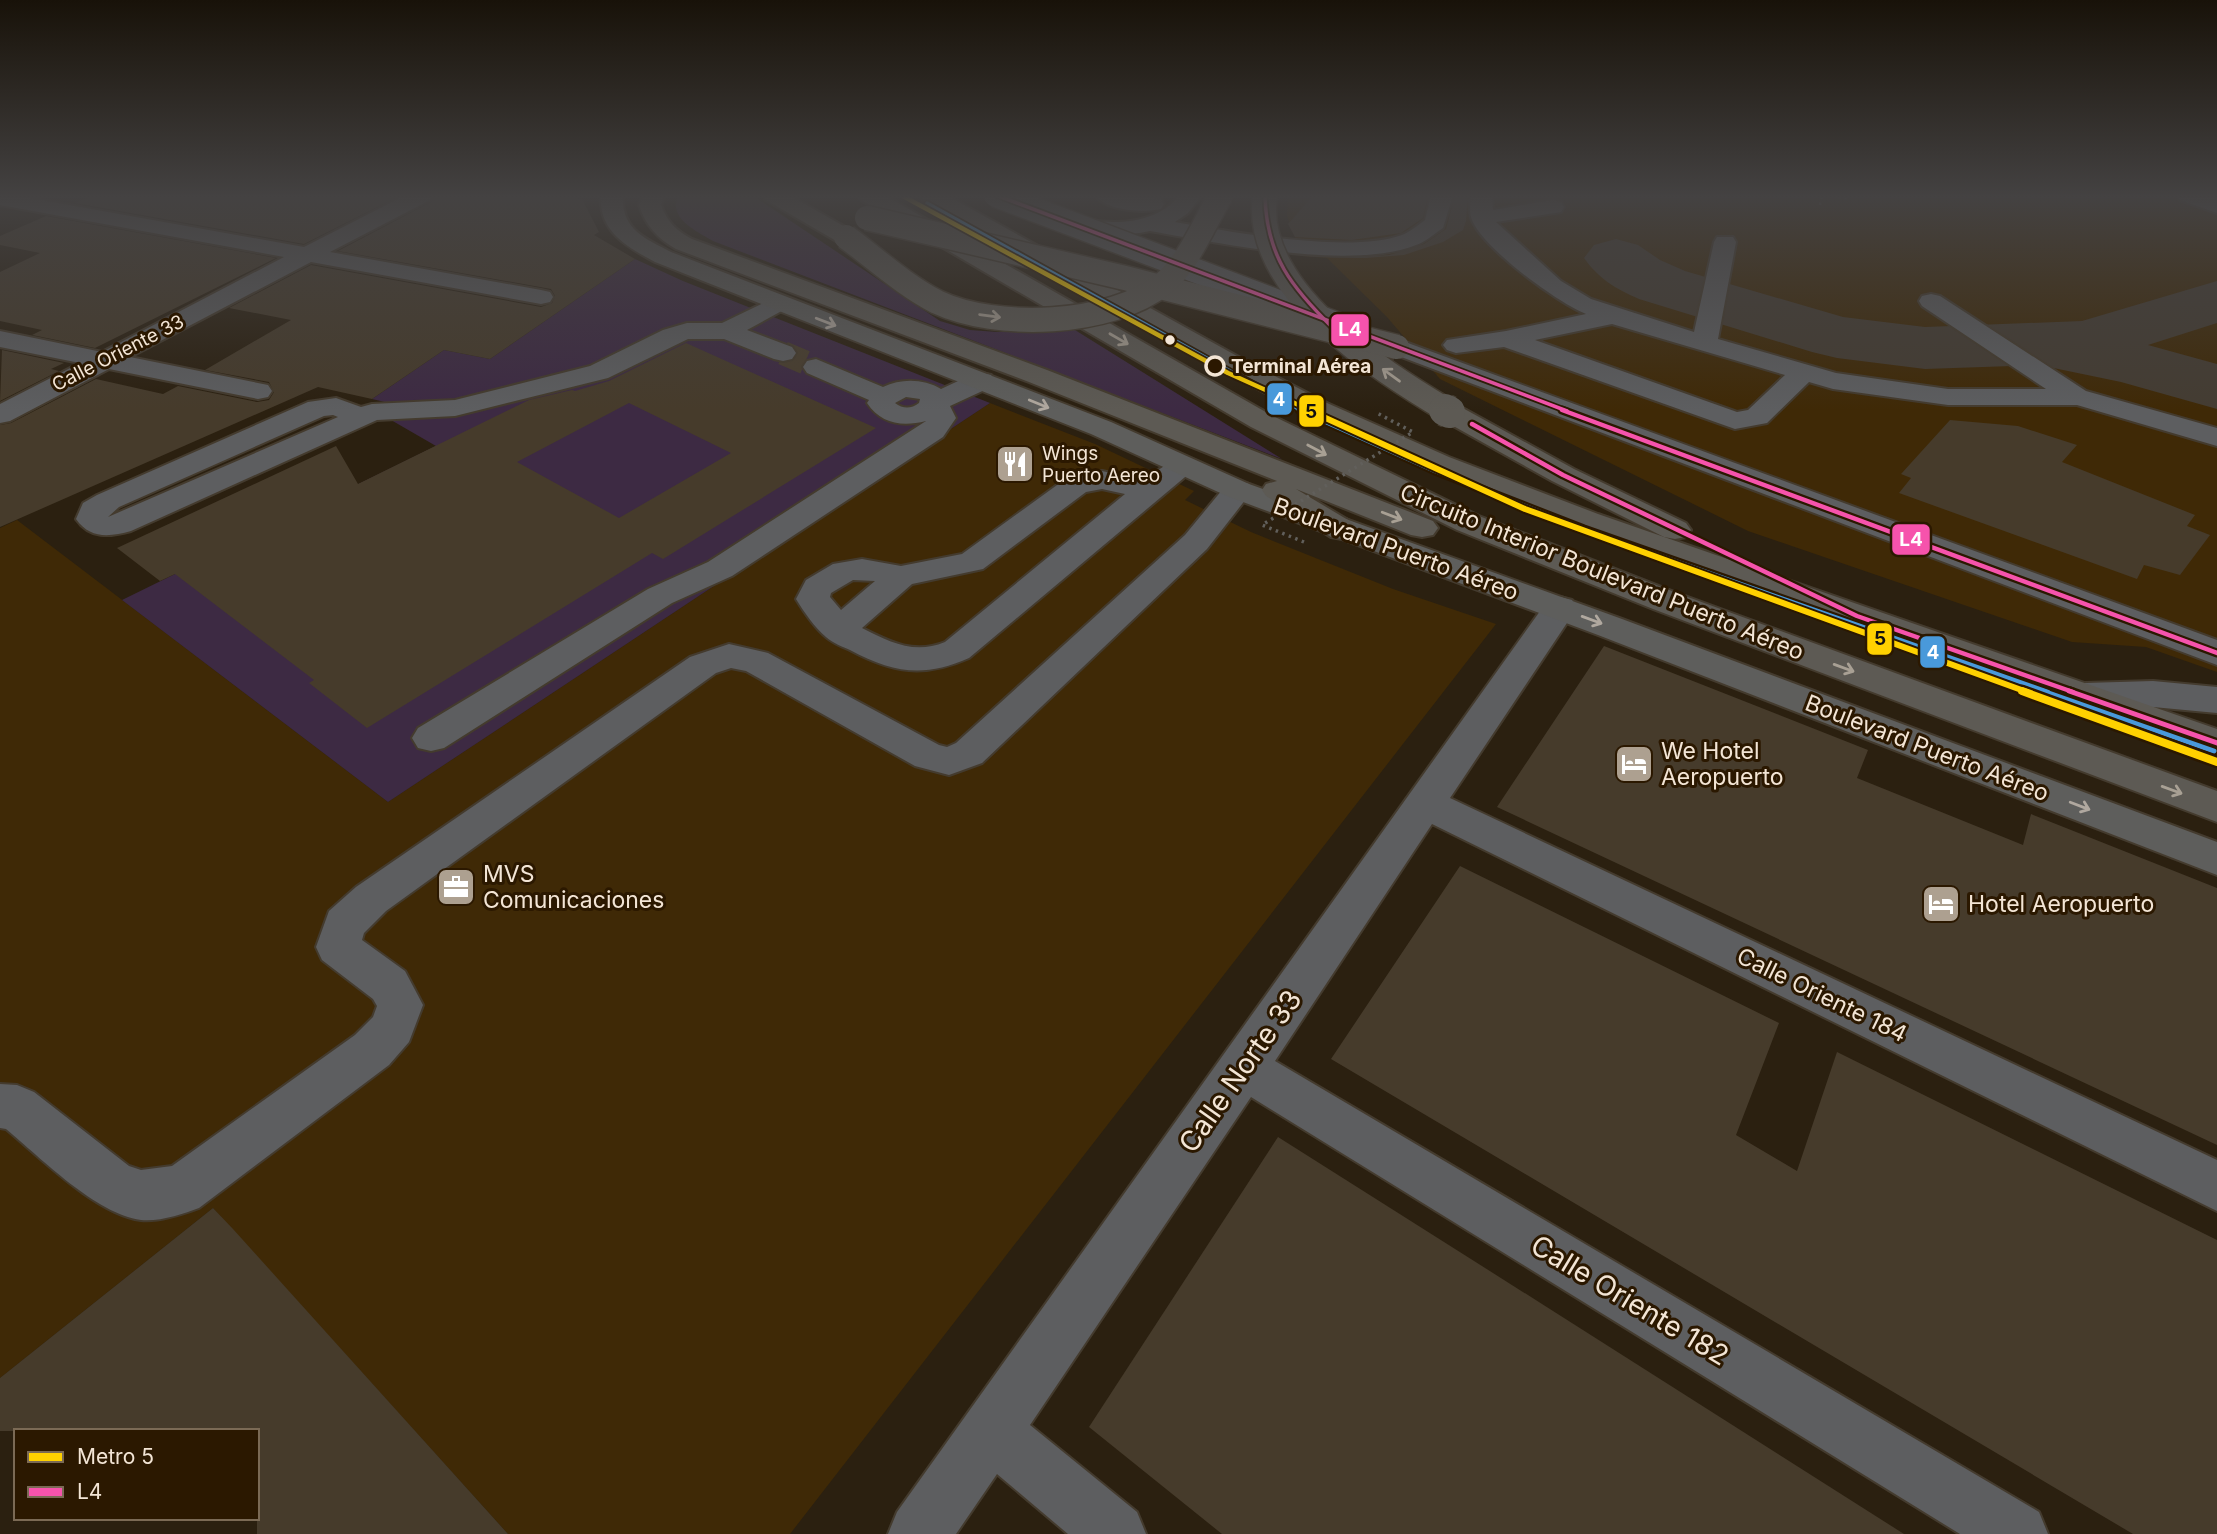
<svg xmlns="http://www.w3.org/2000/svg" width="2217" height="1534" font-family="Inter,sans-serif">
	<style>
		.built { fill: #3f2906 }
		.green { fill: #3d2a43 }
		.lines { fill: none; stroke-linecap: round; stroke-linejoin: round }
		.taxiway { fill: #443c32; fill-rule: evenodd }
		.building { fill: #463b2b; fill-rule: evenodd }
		.minor-tunnel { stroke: #493e2e; stroke-width: 24; stroke-dasharray: 24 12; stroke-linecap: butt }
		.minor-casing { stroke: #443b2e; stroke-width: 4 }
		.major-casing { stroke: #443b2e; stroke-width: 4 }
		.highway-casing { stroke: #443b2e; stroke-width: 4 }
		.path { stroke: #615f5b; stroke-width: 2.5; stroke-dasharray: 2.5 3.5; stroke-linecap: butt }
		.minor { fill: #5d5e60; fill-rule: evenodd }
		.major { fill: #5e5e5c; fill-rule: evenodd }
		.highway { fill: #5d5a54; fill-rule: evenodd }
		.minor-bridge-casing { stroke: #443b2e; stroke-width: 27; stroke-linecap: butt }
		.highway-bridge-far1-casing { stroke: #443b2e; stroke-width: 27; stroke-linecap: butt }
		.highway-bridge-casing { stroke: #443b2e; stroke-width: 34; stroke-linecap: butt }
		.path-bridge { stroke: #615f5b; stroke-width: 3.5; stroke-dasharray: 2.5 4.5; stroke-linecap: butt }
		.minor-bridge { stroke: #5d5e60; stroke-width: 24 }
		.highway-bridge-far1 { stroke: #5d5a54; stroke-width: 24 }
		.highway-bridge { stroke: #5d5a54; stroke-width: 32 }
		.bus-1-far2-casing { stroke: #2b1800; stroke-width: 7 }
		.bus-1-far1-casing { stroke: #2b1800; stroke-width: 9 }
		.bus-1-casing { stroke: #2b1800; stroke-width: 10 }
		.bus-2-far2-casing { stroke: #2b1800; stroke-width: 7 }
		.bus-2-far1-casing { stroke: #2b1800; stroke-width: 9 }
		.bus-2-casing { stroke: #2b1800; stroke-width: 10 }
		.bus-1-far2 { stroke: #f653ac; stroke-width: 3.5 }
		.bus-1-far1 { stroke: #f653ac; stroke-width: 4.5 }
		.bus-1 { stroke: #f653ac; stroke-width: 5 }
		.bus-2-far2 { stroke: #4999da; stroke-width: 3.5 }
		.bus-2-far1 { stroke: #4999da; stroke-width: 4.5 }
		.bus-2 { stroke: #4999da; stroke-width: 5 }
		.metro-1-far2-casing { stroke: #2b1800; stroke-width: 8 }
		.metro-1-far1-casing { stroke: #2b1800; stroke-width: 10 }
		.metro-1-casing { stroke: #2b1800; stroke-width: 13 }
		.metro-1-far2 { stroke: #ffd100; stroke-width: 4.5 }
		.metro-1-far1 { stroke: #ffd100; stroke-width: 6 }
		.metro-1 { stroke: #ffd100; stroke-width: 8 }
		.oneway { stroke: #a8a094 }
		.oneway2 { stroke: #b0a89f }
		.bus-dot { fill: #f3e5d5; stroke: #2b1800; stroke-width: 2.5 }
		.stop-dot { fill: #2b1800; stroke: #f3e5d5; stroke-width: 3.5 }
		.labels { text-anchor: middle; dominant-baseline: central; stroke-width: 6; stroke-linejoin: round; paint-order: stroke }
		.far-street-label { font-size: 19px; fill: #f3e5d5; stroke: #2b1800 }
		.far-stop-label { font-size: 19px; font-weight: bold; fill: #f3e5d5; stroke: #2b1800; text-anchor: start }
		.far-poi-label { font-size: 19px; fill: #f3e5d5; stroke: #2b1800; text-anchor: start }
		.street-label { font-size: 23px; fill: #f3e5d5; stroke: #2b1800 }
		.poi-label { font-size: 23px; fill: #f3e5d5; stroke: #2b1800; text-anchor: start }
		.near-street-label { font-size: 28px; fill: #f3e5d5; stroke: #2b1800 }
		.line-badge { stroke: #2b1800; stroke-width: 2.5 }
		.badge-label { font-size: 19px; text-anchor: middle; font-weight: bold; fill: #fff }
		.pale-badge-label { font-size: 19px; text-anchor: middle; font-weight: bold; fill: #111 }
	</style>
	<rect width="100%" height="100%" fill="#2b2010"/>
	<g class="built">
		<polygon points="1288,195 2217,195 2217,672 2146,647 2072,642 1748,531 1440,379 1387,317 1327,258 1302,256 1287,216"/>
		<polygon points="990,403 1095,444 1194,491 1185,500 1251,532 1393,589 1496,624 790,1534 508,1534 213,1208 0,1378 0,528 17,520 388,802"/>
	</g>
	<g class="green">
		<path d="M679 195H752L940 321 970 330 997 332 1075 330 1282 459 713 241C698 232 666 218 679 195Z"/>
		<polygon points="635,259 683,281 990,403 388,802 122,600 436,446 391,420 415,409 372,399 444,350 490,359"/>
	</g>
	<g class="lines">
		<path class="taxiway" d="M1616 239 1638 245 1660 260 1685 271 1843 317 1925 327 2082 321 2217 281V323L2148 345 2217 364V409L2121 382 2039 365 1925 369 1837 358 1812 352 1639 299C1616 289 1599 279 1584 258L1594 245Z"/>
	</g>
	<g class="building">
		<polygon points="95,195 401,195 304,244 75,203"/>
		<polygon points="436,195 554,195 582,199 599,232 594,235 635,259 490,359 444,350 372,399 318,387 0,527 0,425 11,423 96,379 163,394 178,386 257,402 269,400 274,392 269,382 205,370 291,320 229,308 311,265 541,307 552,303 555,296 551,289 338,251 431,202"/>
		<polygon points="1314,195 1428,195 1423,218 1401,233 1352,240 1295,237 1288,224"/>
		<polygon points="1455,195 1468,195 1466,221 1463,230 1443,242 1404,255 1366,258 1336,258 1389,255 1424,244 1446,229"/>
		<polygon points="46,216 276,258 95,348 32,335 42,330 0,321 0,272 40,253 0,245 0,236"/>
		<path d="M686 343 876 428 663 559 652 553 367 728 309 683 314 680 175 574 160 581 117 548 336 446 358 484 529 400 572 390 575 391 609 381ZM629 403 731 453 619 518 517 462Z"/>
		<polygon points="2,350 64,363 51,369 59,371 0,401"/>
		<polygon points="1950,420 2018,426 2077,445 2062,462 2195,515 2187,526 2210,535 2180,575 2144,565 2137,579 1899,493 1911,478 1901,474"/>
		<polygon points="1604,646 1868,750 1857,778 2023,845 2031,814 2217,888 2217,1145 1497,807"/>
		<polygon points="1460,866 1779,1023 1736,1135 1797,1171 1837,1052 2217,1240 2217,1534 2133,1534 1331,1059"/>
		<polygon points="1278,1137 1542,1304 1904,1534 1222,1534 1089,1427"/>
		<polygon points="213,1208 233,1229 508,1534 257,1534 257,1431 0,1431 0,1378"/>
	</g>
	<g class="lines">
		<polyline class="minor-tunnel" points="783,353 816,367"/>
		<defs>
			<g id="minor">
				<polygon points="0,195 13,195 304,247 406,195 433,195 430,200 330,252 541,290 550,292 553,297 550,302 541,304 311,262 130,357 268,385 272,391 268,397 258,399 109,369 10,421 0,423 0,404 80,363 0,347 0,331 102,352 284,257 0,205"/>
				<path d="M1095 195 1153 198 1161 199 1164 204 1161 209C1143 213 1107 211 1095 195Z"/>
				<path d="M1180 195H1202L1188 213 1175 222C1231 232 1350 254 1402 235 1410 232 1418 225 1425 220L1431 195H1453L1443 228C1434 234 1425 242 1416 245 1351 271 1219 243 1150 231 1118 238 1089 235 1057 227L1054 222 1057 217C1068 215 1078 219 1089 220 1122 225 1158 222 1180 195Z"/>
				<path d="M1470 195H1492L1493 210 1553 200 1561 202 1564 207 1561 212 1496 222 1561 281 1591 299 1694 332 1714 242 1717 237H1733L1736 242 1718 339 1836 373 1948 389H2046L1922 306 1919 301 1922 296 1931 294 1940 296 2086 391 2217 428V446L2077 405H1948L1833 389 1809 382 1767 423 1735 429 1504 347 1456 353 1447 350 1443 345 1447 340 1506 331 1586 314C1559 304 1478 245 1471 217 1469 210 1471 202 1470 195ZM1612 324 1785 375 1748 410 1737 412 1535 340Z"/>
				<polygon points="2177,195 2207,195 2217,199 2217,213 2180,200"/>
				<path d="M778 296 787 298 790 303 787 308 747 330 792 347 796 353 792 359 783 361 774 359 724 339H688L608 378 455 416 377 420 131 531C109 537 90 539 76 519L83 503 97 495 308 402 336 398 361 407 372 404 455 400 590 366 663 330 687 323H722ZM333 415 338 417 108 517 119 507 324 416Z"/>
				<polygon points="1397,339 2217,640 2217,665 1388,352 1384,347 1388,342"/>
				<path d="M816 359 883 387C902 378 924 379 941 389L971 375 981 373 991 375 994 381 991 387 950 406 956 418 943 437 732 576 672 603 444 748 431 751 418 748 412 738 418 728 648 589 708 562 926 421C902 427 881 424 867 403L869 400 807 373 803 367 807 361ZM906 397 920 399 919 403C911 409 903 409 895 403Z"/>
				<path d="M1182 458 1192 461 1197 467 969 658C924 678 893 673 850 650 843 647 833 643 826 637 815 628 804 612 796 599L806 580 833 564 862 559 901 566 962 554 1064 480 1074 476 1102 471 1143 480 1172 461ZM1102 489 1125 494 945 642C914 655 890 642 862 628L912 584 983 569 1086 492ZM853 580 875 581 841 610 830 597 831 593Z"/>
				<path d="M1238 481 1249 484 1253 490 1207 549 982 763 949 775 915 766 746 671 731 668 716 673 386 911 364 933 362 940 405 971 423 1005 409 1042 389 1065 199 1208C183 1214 159 1222 141 1220 96 1214 41 1158 6 1129L0 1128V1084L17 1085 34 1092 129 1166 141 1170 172 1166 355 1035 373 1017 377 1006 373 999 322 960 316 947 329 911 356 887 690 657 729 644 768 653 939 745 947 747 956 743 1185 535 1227 484Z"/>
				<polygon points="1560,597 1572,600 1577,608 1450,798 2217,1160 2217,1211 1432,824 1275,1061 2039,1512 2048,1534 1960,1534 1251,1097 1030,1425 1137,1512 1146,1534 1068,1534 997,1474 956,1534 888,1534 897,1512 1548,600"/>
				<polygon points="2153,681 2217,687 2217,713 2153,707 2085,709 2072,705 2067,696 2072,687 2085,683"/>
			</g>
			<path id="major" d="M601 195H623C621 229 644 238 671 252L1111 422 1249 484 1622 619 2217 842V875L1598 635 1227 496 1091 434 655 262C627 247 598 231 601 195Z"/>
			<g id="highway">
				<path d="M643 195H665L661 205C667 222 677 231 692 239L1047 370 1433 521 1438 528 1433 535 1422 537 1411 535 1296 489 1353 523 1358 530 1353 537 1342 539 1331 537 1266 496 1262 490 1266 484 1277 481 1029 382 676 249C658 239 645 225 639 205Z"/>
				<polygon points="763,195 789,195 854,232 857,237 854,242 838,242 766,200"/>
				<polygon points="858,195 884,195 1271,415 1479,516 1677,593 2217,791 2217,822 1653,609 1457,530 1251,427 861,200"/>
				<polygon points="920,195 946,195 1246,361 1327,403 1449,457 1598,514 2217,729 2217,757 1576,528 1429,469 1307,415 1228,373 923,200"/>
				<polygon points="1449,404 1459,406 1574,469 1686,523 1691,530 1686,537 1675,539 1664,537 1552,481 1439,418 1435,412 1439,406"/>
			</g>
		</defs>
		<use href="#minor" class="minor-casing"/>
		<use href="#major" class="major-casing"/>
		<use href="#highway" class="highway-casing"/>
		<g class="path">
			<polyline points="1827,195 1849,199"/>
			<polyline points="1820,205 1822,195"/>
		</g>
		<use href="#minor" class="minor"/>
		<use href="#major" class="major"/>
		<use href="#highway" class="highway"/>
		<defs>
			<polyline id="minor-bridge" points="996,195 1344,327"/>
			<g id="highway-bridge-far1">
				<path d="M1265 195C1251 289 1378 369 1448 411"/>
				<polyline points="867,218 1125,278 1397,347"/>
				<path d="M846 237C876 259 904 285 937 302 996 330 1111 326 1163 284 1189 263 1204 223 1221 195"/>
			</g>
			<polyline id="highway-bridge" points="1445,410 1449,412"/>
		</defs>
		<use href="#minor-bridge" class="minor-bridge-casing"/>
		<use href="#highway-bridge-far1" class="highway-bridge-far1-casing"/>
		<use href="#highway-bridge" class="highway-bridge-casing"/>
		<polyline class="path-bridge" points="1304,542 1262,525 1413,432 1375,412"/>
		<use href="#minor-bridge" class="minor-bridge"/>
		<use href="#highway-bridge-far1" class="highway-bridge-far1"/>
		<use href="#highway-bridge" class="highway-bridge"/>
		<defs>
			<g id="bus-1-far2">
				<polyline points="996,195 1567,411"/>
				<path d="M1265 195C1266 256 1292 288 1334 329"/>
			</g>
			<g id="bus-1-far1">
				<polyline points="1562,410 2217,653"/>
				<polyline points="1472,424 1563,475 1857,616 2073,692"/>
			</g>
			<polyline id="bus-1" points="2069,691 2217,743"/>
			<polyline id="bus-2-far2" points="927,203 1302,411"/>
			<polyline id="bus-2-far1" points="1299,410 1435,471 1584,529 2048,692"/>
			<polyline id="bus-2" points="2043,691 2214,751"/>
		</defs>
		<use href="#bus-1-far2" class="bus-1-far2-casing"/>
		<use href="#bus-1-far1" class="bus-1-far1-casing"/>
		<use href="#bus-1" class="bus-1-casing"/>
		<use href="#bus-2-far2" class="bus-2-far2-casing"/>
		<use href="#bus-2-far1" class="bus-2-far1-casing"/>
		<use href="#bus-2" class="bus-2-casing"/>
		<use href="#bus-1-far2" class="bus-1-far2"/>
		<use href="#bus-1-far1" class="bus-1-far1"/>
		<use href="#bus-1" class="bus-1"/>
		<use href="#bus-2-far2" class="bus-2-far2"/>
		<use href="#bus-2-far1" class="bus-2-far1"/>
		<use href="#bus-2" class="bus-2"/>
		<defs>
			<polyline id="metro-1-far2" points="901,195 1228,373 1312,411"/>
			<polyline id="metro-1-far1" points="1308,410 1525,509 2027,692"/>
			<polyline id="metro-1" points="2022,691 2217,762"/>
		</defs>
		<use href="#metro-1-far2" class="metro-1-far2-casing"/>
		<use href="#metro-1-far1" class="metro-1-far1-casing"/>
		<use href="#metro-1" class="metro-1-casing"/>
		<use href="#metro-1-far2" class="metro-1-far2"/>
		<use href="#metro-1-far1" class="metro-1-far1"/>
		<use href="#metro-1" class="metro-1"/>
	</g>
	<defs><path id="oneway-shaft" d="M-6 0H5M1.5-3L5.5 0L1.5 3" fill="none" stroke-width="1.6" stroke-linecap="round" stroke-linejoin="round" transform="scale(1.75)"/></defs>
	<g class="oneway">
		<use href="#oneway-shaft" transform="translate(990 316) rotate(8)"/>
		<use href="#oneway-shaft" transform="translate(1119 339) rotate(30)"/>
		<use href="#oneway-shaft" transform="translate(1391 375) rotate(-144)"/>
		<use href="#oneway-shaft" transform="translate(1317 450) rotate(28)"/>
		<use href="#oneway-shaft" transform="translate(1392 516) rotate(21)"/>
		<use href="#oneway-shaft" transform="translate(1844 668) rotate(20)"/>
		<use href="#oneway-shaft" transform="translate(2172 790) rotate(20)"/>
	</g>
	<g class="oneway2">
		<use href="#oneway-shaft" transform="translate(826 322) rotate(21)"/>
		<use href="#oneway-shaft" transform="translate(1039 404) rotate(22)"/>
		<use href="#oneway-shaft" transform="translate(1592 620) rotate(20)"/>
		<use href="#oneway-shaft" transform="translate(2080 806) rotate(21)"/>
	</g>
	<linearGradient id="sky" x2="0" y2="1"><stop stop-color="#181209"/><stop offset="0.48" stop-color="#444242"/><stop offset="1" stop-color="#444242" stop-opacity="0"/></linearGradient>
	<rect width="2217" height="410" fill="url(#sky)"/>
	<defs>
		<symbol id="restaurant-square" viewBox="-11 -11 22 22"><rect x="-9" y="-9" width="18" height="18" rx="4" fill="#ada090" stroke="#2b1800"/><path d="M-5-6h1v4h1v-4h1v4h1v-4h1v5L-1.5 .5V6h-2V.5L-5-1ZM5-6V6H3V1.5H1.5Q1.5-4 5-6Z" fill="#fff"/></symbol>
		<symbol id="hotel-square" viewBox="-11 -11 22 22"><rect x="-9" y="-9" width="18" height="18" rx="4" fill="#ada090" stroke="#2b1800"/><path d="M-6-4.5h1.5V1H6V5H4.5V3h-9V5H-6ZM-4 0a1.8 1.8 0 1 1 3.6 0ZM.5 0V-2.5h3Q6-2.5 6 0Z" fill="#fff"/></symbol>
		<symbol id="office-square" viewBox="-11 -11 22 22"><rect x="-9" y="-9" width="18" height="18" rx="4" fill="#ada090" stroke="#2b1800"/><path d="M-6-3h4V-5.5h4V-3h4V5H-6ZM-1-4.5V-3h2v-1.5ZM-6 0V1H6V0Z" fill="#fff"/></symbol>
	</defs>
	<g fill-rule="evenodd">
		<use href="#restaurant-square" x="993" y="442" width="44" height="44"/>
		<use href="#hotel-square" x="1612" y="742" width="44" height="44"/>
		<use href="#office-square" x="434" y="865" width="44" height="44"/>
		<use href="#hotel-square" x="1919" y="882" width="44" height="44"/>
	</g>
	<circle class="bus-dot" cx="1170" cy="340" r="6"/>
	<circle class="stop-dot" cx="1215" cy="366" r="9"/>
	<g class="labels">
		<g class="far-street-label">
			<text transform="translate(118 353) rotate(-27)">Calle Oriente 33</text>
		</g>
		<g class="far-stop-label">
			<text x="1231" y="366">Terminal Aérea</text>
		</g>
		<g class="far-poi-label">
			<text x="1042" y="453">Wings<tspan x="1042" dy="22">Puerto Aereo</tspan></text>
		</g>
		<g class="street-label">
			<text transform="translate(1396 549) rotate(20)">Boulevard Puerto Aéreo</text>
			<text transform="translate(1602 572) rotate(22)">Circuito Interior Boulevard Puerto Aéreo</text>
			<text transform="translate(1927 748) rotate(21)">Boulevard Puerto Aéreo</text>
			<text transform="translate(1822 995) rotate(26)">Calle Oriente 184</text>
		</g>
		<g class="poi-label">
			<text x="1661" y="751">We Hotel<tspan x="1661" dy="26">Aeropuerto</tspan></text>
			<text x="483" y="874">MVS<tspan x="483" dy="26">Comunicaciones</tspan></text>
			<text x="1968" y="904">Hotel Aeropuerto</text>
		</g>
		<g class="near-street-label">
			<text transform="translate(1240 1071) rotate(-55)">Calle Norte 33</text>
			<text transform="translate(1630 1300) rotate(31)">Calle Oriente 182</text>
		</g>
	</g>
	<g class="line-badge">
		<rect x="1330" y="313" width="40" height="34" rx="7" fill="#f653ac"/>
		<rect x="1266" y="382" width="27" height="34" rx="7" fill="#4999da"/>
		<rect x="1298" y="394" width="27" height="34" rx="7" fill="#ffd100"/>
		<rect x="1891" y="523" width="40" height="33" rx="7" fill="#f653ac"/>
		<rect x="1866" y="622" width="27" height="34" rx="7" fill="#ffd100"/>
		<rect x="1919" y="635" width="27" height="34" rx="7" fill="#4999da"/>
	</g>
	<g class="badge-label">
		<text x="1350" y="336">L4</text>
		<text x="1279" y="406">4</text>
		<text x="1911" y="546">L4</text>
		<text x="1933" y="659">4</text>
	</g>
	<g class="pale-badge-label">
		<text x="1311" y="418">5</text>
		<text x="1880" y="645">5</text>
	</g>
	<rect x="14" y="1429" width="245" height="91" fill="#2b1800" stroke="#7b6a55" stroke-width="2"/>
	<rect x="28" y="1452" width="35" height="10" fill="#ffd100" stroke="#7b6a55" stroke-width="2"/>
	<text x="77" y="1464" font-size="21" fill="#f3e5d5">Metro 5</text>
	<rect x="28" y="1487" width="35" height="10" fill="#f653ac" stroke="#7b6a55" stroke-width="2"/>
	<text x="77" y="1499" font-size="21" fill="#f3e5d5">L4</text>
</svg>
